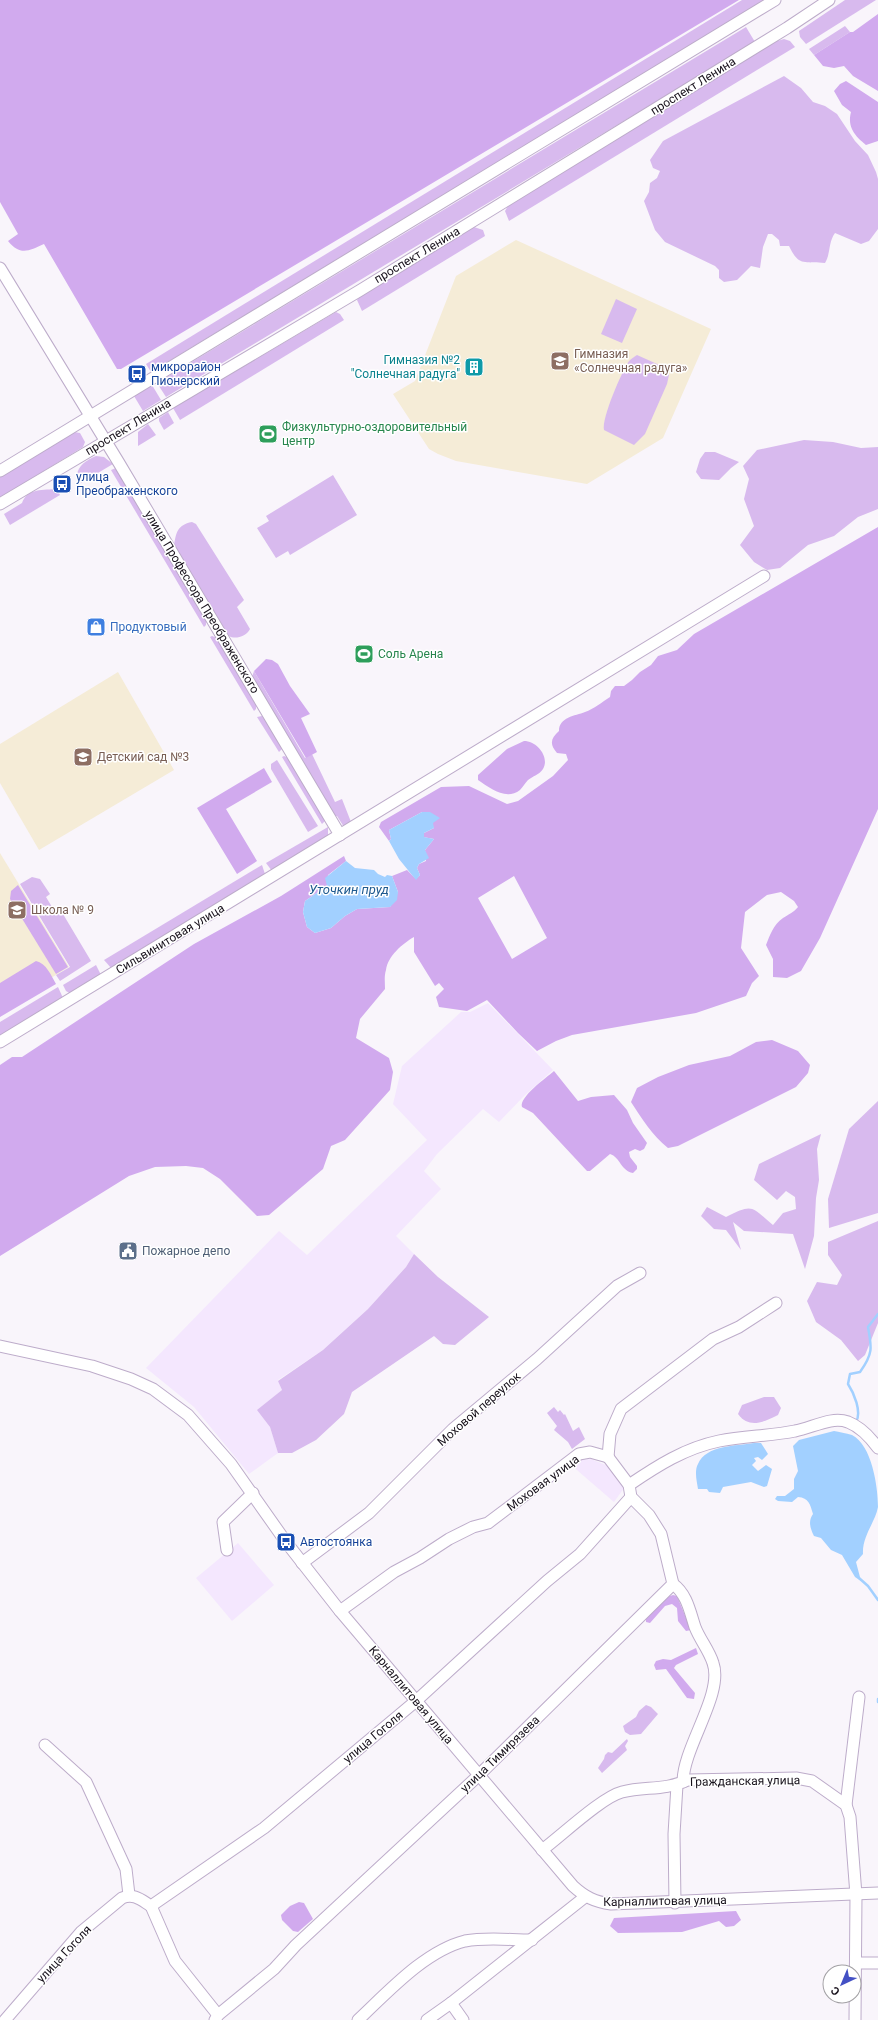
<svg xmlns="http://www.w3.org/2000/svg" width="878" height="2020" font-family="Roboto,sans-serif">
	<style>
		.built { fill: #f4e7fe }
		.education { fill: #f5ecd7 }
		.green { fill: #d8baee }
		.forest { fill: #d1aaee; fill-rule: evenodd }
		.water { fill: #a2d0ff }
		.lines { fill: none; stroke-linecap: round; stroke-linejoin: round }
		.stream { stroke: #a2d0ff; stroke-width: 2.5 }
		.minor-casing { stroke: #bdacca; stroke-width: 13 }
		.minor { stroke: #fff; stroke-width: 11 }
		.labels { text-anchor: middle; dominant-baseline: central; stroke-width: 3; stroke-linejoin: round; paint-order: stroke }
		.street-label { font-size: 12px; fill: #17111b; stroke: #fff }
		.education-label { font-size: 12px; fill: #785e54; stroke: #fff; text-anchor: start }
		.culture-label { font-size: 12px; fill: #0d838f; stroke: #fff; text-anchor: end }
		.transit-label { font-size: 12px; fill: #164399; stroke: #fff; text-anchor: start }
		.leisure-label { font-size: 12px; fill: #27864d; stroke: #fff; text-anchor: start }
		.shop-label { font-size: 12px; fill: #366cbe; stroke: #fff; text-anchor: start }
		.service-label { font-size: 12px; fill: #4e5e75; stroke: #fff; text-anchor: start }
		.water-label { font-size: 13px; font-style: italic; fill: #1e5a8f; stroke: #fff }
	</style>
	<rect width="100%" height="100%" fill="#f9f5fb"/>
	<g class="built">
		<polygon points="488,1003 553,1070 524,1096 499,1122 483,1109 437,1154 424,1171 441,1189 396,1236 414,1254 406,1267 368,1309 323,1350 278,1380 282,1390 258,1410 270,1427 278,1453 249,1474 194,1407 146,1368 279,1231 307,1255 427,1140 393,1104 402,1066 461,1012 470,1012"/>
		<polygon points="591,1459 608,1466 624,1488 614,1502 570,1464 578,1460"/>
		<polygon points="238,1543 274,1585 232,1621 196,1578"/>
	</g>
	<g class="education">
		<polygon points="516,240 711,329 663,438 587,484 456,461 438,454 429,449 393,394 415,381 456,276"/>
		<polygon points="118,672 174,770 39,850 0,783 0,744"/>
		<polygon points="0,853 69,967 0,1009"/>
	</g>
	<g class="green">
		<polygon points="742,0 767,0 151,372 146,364"/>
		<polygon points="845,0 876,0 806,44 800,37 799,31"/>
		<polygon points="845,26 850,32 814,55 809,49"/>
		<polygon points="746,27 755,42 166,397 157,383"/>
		<polygon points="784,39 790,41 795,47 509,221 505,211 508,206 774,42"/>
		<path d="M784 76 801 88 813 102 825 106 837 114 855 141 868 155 876 172 878 179V229L869 241 861 244 835 233C828 243 831 253 825 263 804 261 799 267 789 246H780L779 240 772 234H768L763 247 760 268 751 266 737 280 724 282 719 278V270L715 266 665 242 655 230 644 201 649 192 650 183 657 178 660 171 653 168 650 160 663 141Z"/>
		<polygon points="474,227 483,230 485,236 362,311 357,300 360,296"/>
		<polygon points="616,299 637,309 622,343 601,334"/>
		<polygon points="336,312 340,314 344,320 180,420 173,408"/>
		<path d="M637 355 666 368 669 375 667 384 645 434 634 445 604 430C601 419 622 371 629 361 631 359 634 357 637 355Z"/>
		<polygon points="152,385 161,400 143,411 134,396"/>
		<polygon points="168,412 174,423 164,430 159,421 159,418"/>
		<polygon points="148,424 156,435 138,446 138,432"/>
		<polygon points="74,432 80,433 85,442 83,447 0,498 0,477"/>
		<polygon points="804,440 833,442 861,448 878,447 878,509 858,517 834,536 808,545 780,568 767,570 754,562 740,545 754,526 744,499 749,479 743,466 757,450"/>
		<polygon points="705,452 715,452 739,462 731,468 719,480 701,479 696,472 700,459"/>
		<path d="M96 456 104 457 113 464 81 483 77 475C78 465 87 460 96 456Z"/>
		<polygon points="116,468 206,620 206,625 204,627 111,470"/>
		<polygon points="333,475 357,515 290,555 288,551 276,558 257,528 269,521 266,516"/>
		<path d="M57 489 60 495 10 525 4 514 22 503C27 488 44 490 57 489Z"/>
		<path d="M192 522 196 524 244 600 237 607 250 629C247 636 235 640 229 636L174 546C176 533 177 525 192 522Z"/>
		<polygon points="212,636 217,638 256,703 256,709 254,711 210,637"/>
		<polygon points="254,671 305,758 312,754 335,802 342,799 351,822 344,827 337,816 335,816 252,677"/>
		<polygon points="262,716 282,745 282,749 279,752 257,717"/>
		<polygon points="284,756 289,758 326,820 322,824 282,757"/>
		<polygon points="277,760 318,826 308,832 271,769 271,764"/>
		<polygon points="328,827 328,837 272,871 266,863"/>
		<polygon points="262,865 265,874 112,969 104,960"/>
		<polygon points="32,877 40,879 50,894 46,897 55,912 60,909 91,961 60,981 56,975 70,967 20,884"/>
		<polygon points="96,965 101,975 71,994 66,991 63,985"/>
		<polygon points="58,987 63,998 0,1038 0,1022"/>
		<polygon points="878,1101 878,1213 829,1228 828,1199 849,1129"/>
		<path d="M821 1134 817 1149 819 1180 816 1198 814 1236 805 1269 793 1234 744 1231 733 1222 741 1250 726 1230 714 1229 701 1216 707 1207 726 1217C754 1203 751 1207 773 1225L783 1213 796 1209 795 1197 786 1191 777 1200 754 1180 759 1164Z"/>
		<polygon points="878,1221 878,1323 865,1355 858,1361 841,1340 816,1322 807,1301 817,1282 837,1285 842,1275 828,1255 828,1242"/>
		<polygon points="414,1254 438,1277 489,1317 455,1345 443,1344 434,1336 352,1392 344,1414 316,1440 292,1453 278,1453 270,1427 257,1410 282,1390 278,1381 323,1350 368,1309 406,1267"/>
		<path d="M764 1397H774L781 1408 778 1415C764 1422 749 1429 738 1414L742 1405Z"/>
		<polygon points="554,1407 558,1412 560,1410 564,1415 565,1414 573,1431 579,1427 585,1439 572,1449 568,1442 554,1430 557,1426 547,1413"/>
		<polygon points="646,1705 651,1707 658,1714 641,1734 630,1735 625,1732 623,1726 636,1717 639,1711"/>
		<polygon points="627,1739 628,1741 625,1746 627,1750 602,1773 598,1768 604,1759 605,1755 608,1752 612,1753"/>
	</g>
	<g class="forest">
		<path d="M0 0H739L121 369H117L44 244C29 251 20 256 8 241L18 234 0 202Z"/>
		<polygon points="878,14 878,91 853,76 844,66 834,68 823,66 814,55 850,32 853,32"/>
		<path d="M846 81 878 102V141L866 145C855 136 847 127 851 112L842 105 834 91 840 84Z"/>
		<path d="M878 527V809L820 938 801 971 787 978 773 977V959L766 945C770 935 773 925 783 918 789 914 793 913 798 907L794 901 781 892 767 895 745 912 741 948 759 976 752 983 746 996 696 1013 572 1035 556 1041 537 1051 518 1033 487 1000 467 1011 439 1007 436 997 444 989 439 983 435 986 414 952V937C402 944 388 956 386 970 384 976 385 983 385 989L360 1019 356 1038 389 1058 393 1072 390 1090 345 1140 331 1146 323 1169 269 1215 257 1216 220 1179 203 1168 186 1166 155 1167 129 1176 0 1256V1065L12 1057H22L194 944 281 896 344 856 346 861 328 875 327 886 305 901 303 912 307 927 315 933 331 928 345 916 357 909 390 907 398 892 392 876 407 870 416 879 420 875 417 868 419 864 426 861 425 850 434 839 423 837 424 833 434 828 422 812 389 830 391 839 389 841 379 827 381 822 441 787 469 786 507 804 518 801 553 776 568 760 566 754 557 753C549 744 551 738 559 731 559 717 575 716 585 712 594 709 602 702 610 697L611 691 615 686H624L632 680 640 672 651 665 658 656 677 650 694 634ZM514 876 547 938 512 959 478 898Z"/>
		<polygon points="266,659 272,660 278,664 290,686 310,714 301,718 317,752 306,758 254,671"/>
		<path d="M524 741C537 741 550 757 543 769 539 775 533 776 528 780 525 783 523 787 520 790 506 801 490 788 478 780V775L507 749Z"/>
		<polygon points="264,768 272,782 226,809 257,861 237,874 197,808"/>
		<polygon points="18,885 68,967 56,974 10,899 11,891"/>
		<path d="M36 961C46 963 51 975 56 984L0 1017V983Z"/>
		<path d="M772 1040 798 1051 810 1065 808 1073 796 1087 678 1146 668 1148C652 1135 642 1119 631 1102L637 1088 658 1077 689 1065 730 1056 756 1042Z"/>
		<path d="M554 1071 578 1101 591 1097 614 1095 627 1110 633 1123 647 1143 644 1149 640 1151 635 1149 629 1152 630 1157 637 1166V1169L633 1173C621 1171 620 1157 610 1154L590 1171H587L533 1113 522 1107C519 1097 546 1078 554 1071Z"/>
		<polygon points="673,1595 677,1596 691,1630 686,1631 678,1621 677,1608 672,1604 665,1606 650,1623 646,1622 646,1619 667,1597"/>
		<polygon points="696,1648 698,1654 676,1665 674,1668 695,1693 694,1699 687,1698 666,1669 656,1670 654,1665 656,1661 663,1659 671,1660"/>
		<polygon points="299,1902 304,1903 313,1919 298,1932 293,1931 282,1920 281,1915 290,1906"/>
		<polygon points="736,1911 741,1920 734,1926 726,1927 719,1921 682,1932 618,1933 610,1926 614,1918"/>
	</g>
	<g class="water">
		<polygon points="422,812 430,812 440,818 433,823 434,828 424,833 424,837 434,839 425,850 429,858 419,864 417,868 420,875 416,880 399,859 389,841 391,839 389,830"/>
		<polygon points="346,861 355,868 374,870 378,874 385,877 387,875 392,876 398,892 397,900 390,907 357,909 345,916 331,928 315,933 307,927 303,912 305,901 327,886 325,878"/>
		<path d="M834 1431C839 1432 846 1433 852 1435 872 1445 878 1487 878 1507 875 1523 862 1536 863 1554L856 1562 861 1581 855 1577 842 1555 831 1550 821 1538 814 1536C810 1528 808 1521 813 1514 810 1504 809 1498 798 1497L792 1502 778 1501 775 1499 777 1496H785L794 1489V1479L798 1471 793 1446 799 1440Z"/>
		<path d="M754 1443H761L768 1454 762 1460 758 1457 754 1458 756 1461 752 1465 758 1471 766 1465 772 1469 767 1486 764 1487 751 1482 723 1487 720 1493 709 1492 707 1489H698C697 1482 694 1471 698 1464 706 1445 736 1446 754 1443Z"/>
	</g>
	<g class="lines">
		<g class="stream">
			<path d="M856 1422C862 1412 854 1393 848 1384L850 1374 860 1372C873 1354 872 1348 868 1327L878 1314"/>
			<polyline points="859,1578 868,1586 878,1600"/>
			<polyline points="878,1699 878,1702"/>
		</g>
		<defs>
			<g id="minor">
				<polyline points="0,268 119,463 340,835"/>
				<polyline points="0,471 775,0"/>
				<polyline points="0,504 359,291 787,28 829,0"/>
				<polyline points="0,1042 764,576"/>
				<path d="M0 1346 92 1366 131 1379 153 1389 188 1415 231 1464 286 1542 340 1611 573 1886C585 1897 595 1902 611 1904L878 1893"/>
				<polyline points="608,1457 610,1434 621,1409 713,1339 739,1327 776,1303"/>
				<path d="M629 1485C657 1466 685 1448 719 1441 744 1436 770 1436 795 1431 812 1428 831 1416 848 1422 861 1427 870 1437 878 1448"/>
				<polyline points="227,1550 223,1522 253,1493"/>
				<polyline points="302,1563 369,1513 453,1429 537,1359 617,1286 640,1273"/>
				<path d="M673 1584C687 1594 690 1612 695 1627 700 1640 709 1650 713 1663 724 1694 683 1747 683 1782"/>
				<polyline points="340,1611 394,1572 420,1558 449,1539 473,1527 488,1523 579,1454 590,1452 608,1457"/>
				<polyline points="45,1745 86,1782 126,1869 129,1895"/>
				<polyline points="846,1805 859,1697"/>
				<path d="M542 1850C561 1836 602 1797 622 1792 646 1786 663 1791 688 1780L796 1778 812 1781 846 1805 850 1817 856 1895 855 2020"/>
				<polyline points="675,1903 674,1834 677,1785"/>
				<polyline points="151,1906 175,1961 218,2015"/>
				<polyline points="856,1963 878,1963"/>
				<polyline points="451,2003 463,2020"/>
				<path d="M5 2020 81 1932 122 1898C134 1893 141 1900 151 1906L264 1828 416 1701 547 1581 580 1554 631 1497"/>
				<polyline points="215,2020 218,2015 274,1969 296,1945 478,1776 673,1584 661,1534 649,1515 631,1497 629,1485 608,1457"/>
				<path d="M358 2020C388 1992 425 1951 465 1941 486 1937 510 1940 532 1940"/>
				<polyline points="427,2020 451,2003 585,1897"/>
			</g>
		</defs>
		<use href="#minor" class="minor-casing"/>
		<use href="#minor" class="minor"/>
	</g>
	<defs>
		<symbol id="school-square" viewBox="-11 -11 22 22"><rect x="-9" y="-9" width="18" height="18" rx="4" fill="#8d6e63" stroke="#fff"/><path d="M0-5L7-2L0 1L-7-2ZM-4 1L0 2.5L4 1V4Q0 6-4 4Z" fill="#fff"/></symbol>
		<symbol id="building-square" viewBox="-11 -11 22 22"><rect x="-9" y="-9" width="18" height="18" rx="4" fill="#0f9aa8" stroke="#fff"/><path d="M-4-6H4V6H1V3H-1V6H-4ZM-2.5-4.3h1.7v1.8h-1.7ZM.8-4.3h1.7v1.8H.8ZM-2.5-1h1.7V.8h-1.7ZM.8-1h1.7V.8H.8Z" fill="#fff"/></symbol>
		<symbol id="bus-square" viewBox="-11 -11 22 22"><rect x="-9" y="-9" width="18" height="18" rx="4" fill="#1a4fb4" stroke="#fff"/><path d="M-5-6H5V4H4V6H2V4H-2V6H-4V4H-5ZM-3.5-4V0h7V-4ZM-3.5 1.2v1.5H-2V1.2ZM2 1.2v1.5H3.5V1.2Z" fill="#fff"/></symbol>
		<symbol id="stadium-square" viewBox="-11 -11 22 22"><rect x="-9" y="-9" width="18" height="18" rx="4" fill="#2e9e5b" stroke="#fff"/><path d="M0-5a6.5 5 0 1 0 0 10a6.5 5 0 1 0 0-10ZM-3.5-1.8h7v3.6h-7Z" fill="#fff"/></symbol>
		<symbol id="shop-square" viewBox="-11 -11 22 22"><rect x="-9" y="-9" width="18" height="18" rx="4" fill="#3f7fe0" stroke="#fff"/><path d="M-5-2.5h2.3a2.7 3.5 0 0 1 5.4 0H5L5.5 6h-11ZM-1.5-2.5h3a1.5 2.3 0 0 0-3 0Z" fill="#fff"/></symbol>
		<symbol id="civic-square" viewBox="-11 -11 22 22"><rect x="-9" y="-9" width="18" height="18" rx="4" fill="#5c6f8a" stroke="#fff"/><path d="M-.6-6.5H3V-4.5H.6V-3L4-1V1h2V6H-6V1h2V-1L-.6-3ZM-1.2 2.5V6h2.4V2.5Z" fill="#fff"/></symbol>
	</defs>
	<g fill-rule="evenodd">
		<use href="#school-square" x="549" y="350" width="22" height="22"/>
		<use href="#building-square" x="463" y="356" width="22" height="22"/>
		<use href="#bus-square" x="126" y="363" width="22" height="22"/>
		<use href="#stadium-square" x="257" y="423" width="22" height="22"/>
		<use href="#bus-square" x="51" y="473" width="22" height="22"/>
		<use href="#shop-square" x="85" y="616" width="22" height="22"/>
		<use href="#stadium-square" x="353" y="643" width="22" height="22"/>
		<use href="#school-square" x="72" y="746" width="22" height="22"/>
		<use href="#school-square" x="6" y="899" width="22" height="22"/>
		<use href="#civic-square" x="117" y="1240" width="22" height="22"/>
		<use href="#bus-square" x="275" y="1531" width="22" height="22"/>
	</g>
	<g class="labels">
		<g class="street-label">
			<text transform="translate(693 86) rotate(-32)">проспект Ленина</text>
			<text transform="translate(417 255) rotate(-31)">проспект Ленина</text>
			<text transform="translate(128 427) rotate(-31)">проспект Ленина</text>
			<text transform="translate(202 602) rotate(59)">улица Профессора Преображенского</text>
			<text transform="translate(170 939) rotate(-31)">Сильвинитовая улица</text>
			<text transform="translate(479 1409) rotate(-41)">Моховой переулок</text>
			<text transform="translate(543 1483) rotate(-36)">Моховая улица</text>
			<text transform="translate(411 1695) rotate(50)">Карналлитовая улица</text>
			<text transform="translate(373 1737) rotate(-40)">улица Гоголя</text>
			<text transform="translate(500 1754) rotate(-44)">улица Тимирязева</text>
			<text transform="translate(745 1781) rotate(-1)">Гражданская улица</text>
			<text transform="translate(665 1901) rotate(-1)">Карналлитовая улица</text>
			<text transform="translate(64 1954) rotate(-47)">улица Гоголя</text>
		</g>
		<g class="education-label">
			<text x="574" y="354">Гимназия<tspan x="574" dy="14">«Солнечная радуга»</tspan></text>
			<text x="97" y="757">Детский сад №3</text>
			<text x="31" y="910">Школа № 9</text>
		</g>
		<g class="culture-label">
			<text x="460" y="360">Гимназия №2<tspan x="460" dy="14">"Солнечная радуга"</tspan></text>
		</g>
		<g class="transit-label">
			<text x="151" y="367">микрорайон<tspan x="151" dy="14">Пионерский</tspan></text>
			<text x="76" y="477">улица<tspan x="76" dy="14">Преображенского</tspan></text>
			<text x="300" y="1542">Автостоянка</text>
		</g>
		<g class="leisure-label">
			<text x="282" y="427">Физкультурно-оздоровительный<tspan x="282" dy="14">центр</tspan></text>
			<text x="378" y="654">Соль Арена</text>
		</g>
		<g class="shop-label">
			<text x="110" y="627">Продуктовый</text>
		</g>
		<g class="service-label">
			<text x="142" y="1251">Пожарное депо</text>
		</g>
		<g class="water-label">
			<text x="349" y="889">Уточкин пруд</text>
		</g>
	</g>
	<g transform="translate(842 1984) rotate(224)"><circle r="19" fill="#ffffff" stroke="#a2a0a4"/>
	<path d="M0-3L7 15L0 10L-7 15Z" fill="#4350c4"/>
	<text y="-6" font-size="11" font-weight="bold" text-anchor="middle" fill="#17111b">С</text>
	</g>
</svg>
